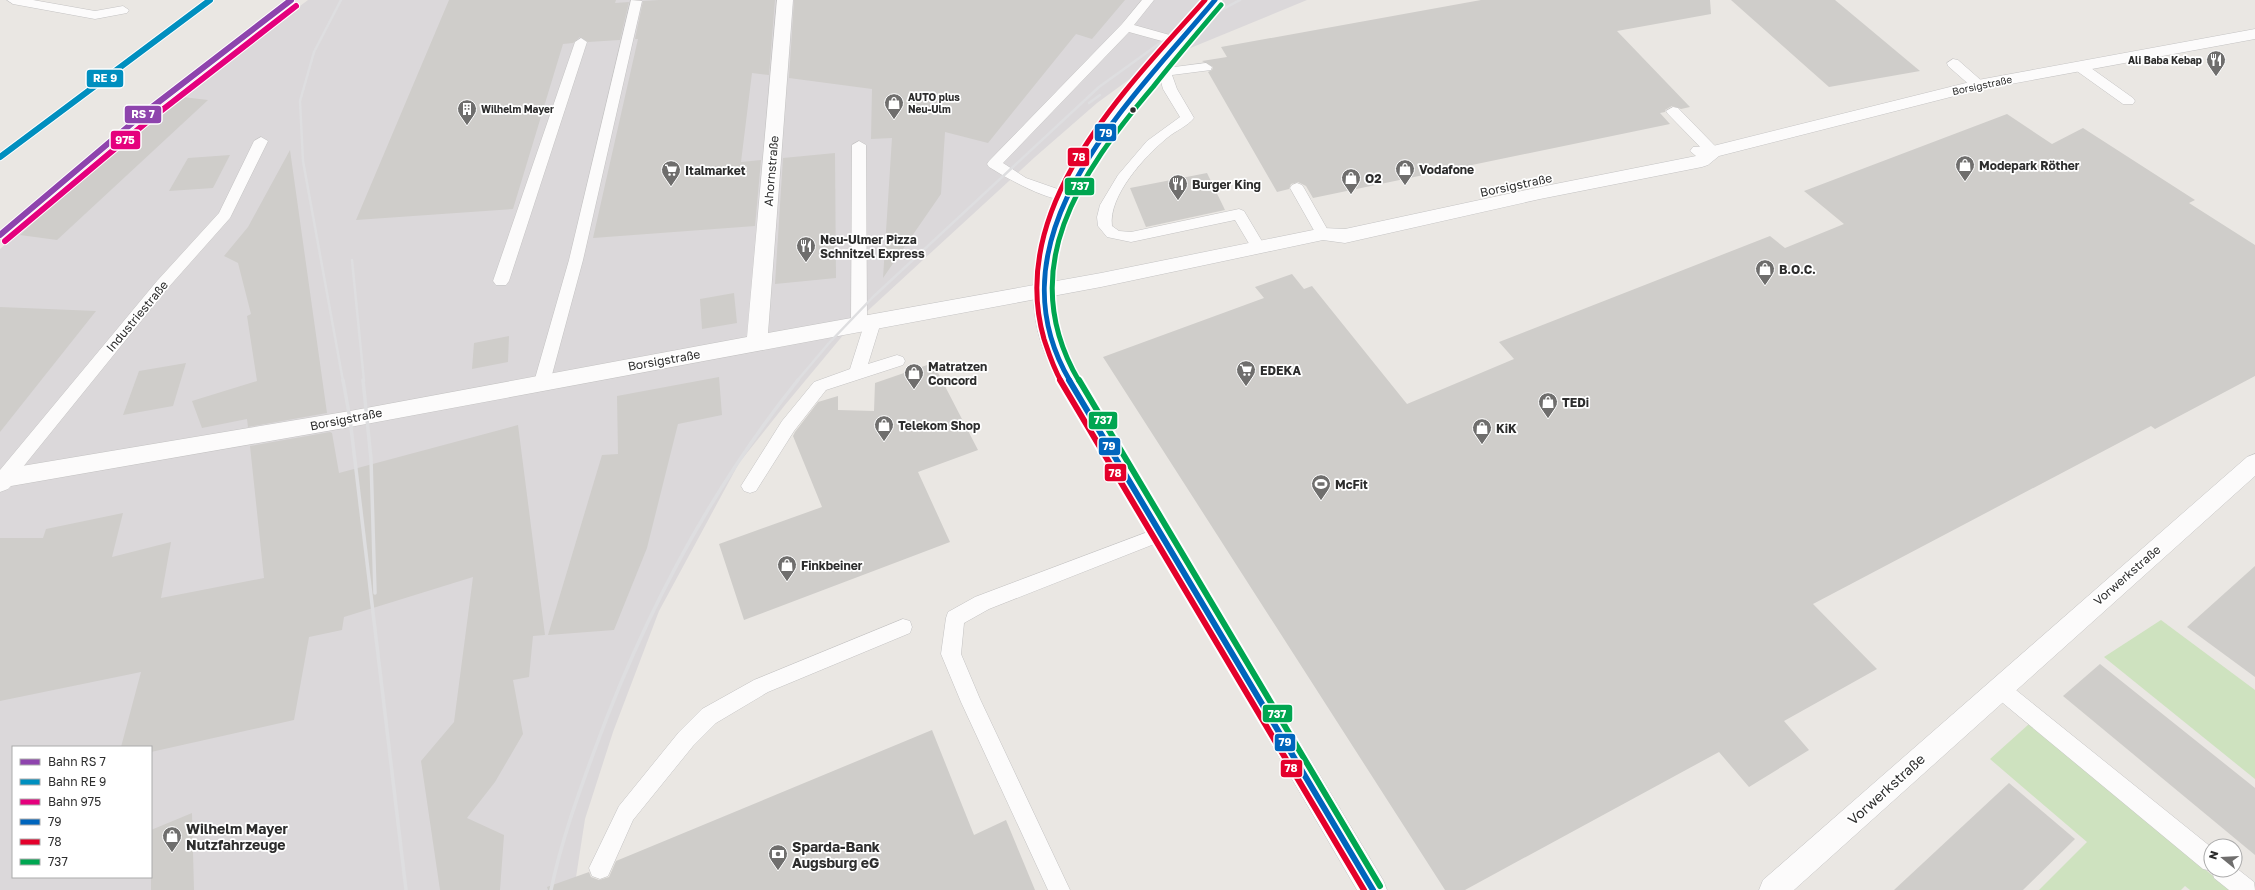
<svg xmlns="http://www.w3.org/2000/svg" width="2255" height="890" font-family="'Golos Text',sans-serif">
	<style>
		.industrial { fill: #dbd8da; fill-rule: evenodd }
		.green { fill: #cee2bf }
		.building { fill: #cfcdca }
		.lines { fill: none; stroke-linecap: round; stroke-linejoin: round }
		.lane-casing { stroke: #c4c3c3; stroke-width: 1 }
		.street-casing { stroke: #c4c3c3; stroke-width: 1 }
		.secondary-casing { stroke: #c4c3c3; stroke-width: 1 }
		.lane { fill: #fcfbfb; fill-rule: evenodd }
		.street { fill: #fcfbfb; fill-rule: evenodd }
		.secondary { fill: #fcfbfb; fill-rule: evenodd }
		.rail-far1 { stroke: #dedee0; stroke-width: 2.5 }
		.rail { stroke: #dedee0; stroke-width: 3.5 }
		.bus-1-far1-casing { stroke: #fff; stroke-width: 8 }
		.bus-1-casing { stroke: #fff; stroke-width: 10 }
		.bus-2-far1-casing { stroke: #fff; stroke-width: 8 }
		.bus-2-casing { stroke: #fff; stroke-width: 10 }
		.bus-3-far1-casing { stroke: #fff; stroke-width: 8 }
		.bus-3-casing { stroke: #fff; stroke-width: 10 }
		.bus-1-far1 { stroke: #0065bd; stroke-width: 5 }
		.bus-1 { stroke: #0065bd; stroke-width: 6 }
		.bus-2-far1 { stroke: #e4002b; stroke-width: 5 }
		.bus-2 { stroke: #e4002b; stroke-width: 6 }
		.bus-3-far1 { stroke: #00a651; stroke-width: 5 }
		.bus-3 { stroke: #00a651; stroke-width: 6 }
		.rail-1-casing { stroke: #fff; stroke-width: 8 }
		.rail-2-casing { stroke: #fff; stroke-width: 8 }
		.rail-3-casing { stroke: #fff; stroke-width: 8 }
		.rail-1 { stroke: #8e44ad; stroke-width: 6 }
		.rail-2 { stroke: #008fbf; stroke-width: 6 }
		.rail-3 { stroke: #e5007d; stroke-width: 6 }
		.bus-dot { fill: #2d2d2d; stroke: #fff; stroke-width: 1.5 }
		.labels { text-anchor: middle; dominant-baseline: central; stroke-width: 3.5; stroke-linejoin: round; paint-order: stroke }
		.far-poi-label { font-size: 10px; font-weight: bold; fill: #2d2d2d; stroke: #fff; text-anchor: start }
		.far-street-label { font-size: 10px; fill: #2d2d2d; stroke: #fff }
		.poi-label { font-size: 12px; font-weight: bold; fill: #2d2d2d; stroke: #fff; text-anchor: start }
		.street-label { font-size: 12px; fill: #2d2d2d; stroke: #fff }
		.near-street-label { font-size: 14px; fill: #2d2d2d; stroke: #fff }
		.near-poi-label { font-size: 14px; font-weight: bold; fill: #2d2d2d; stroke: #fff; text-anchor: start }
		.line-badge { stroke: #fff; stroke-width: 1.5 }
		.badge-label { font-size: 11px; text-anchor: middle; font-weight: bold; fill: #fff }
	</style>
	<rect width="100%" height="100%" fill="#eae7e3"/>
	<path class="industrial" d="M308 0H1307L1149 65 1097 103 1035 157 849 328 785 405 739 463 659 611 613 732 585 819 574 890H0V249L47 207 225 62ZM13 747H151V877H13Z"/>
	<g class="green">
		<polygon points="2161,620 2255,690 2255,779 2104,657"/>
		<polygon points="2029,724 2230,890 2190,890 2185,886 2181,890 2039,890 2087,842 1990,759"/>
	</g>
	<g class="building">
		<polygon points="449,0 616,0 615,3 629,2 620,40 588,42 580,37 573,43 563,44 513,209 356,220"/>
		<polygon points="659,0 775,0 769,75 752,73 741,162 761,160 755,226 593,238 638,39 635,39 643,1"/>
		<polygon points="794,0 1125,0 1092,39 1076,34 988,143 945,132 941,194 883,278 892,138 871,139 872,89 789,78"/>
		<polygon points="1481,0 1710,0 1711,14 1617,31 1690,107 1681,109 1672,106 1665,110 1665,112 1660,113 1670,124 1313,198 1306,186 1298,182 1291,184 1289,189 1277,192 1208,72 1212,70 1213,67 1202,61 1227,57 1221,47"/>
		<polygon points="1731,0 1835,0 1920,71 1829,87"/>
		<polygon points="174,96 208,100 57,240 20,235"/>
		<polygon points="2007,114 2052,144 2083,128 2195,200 2189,203 2255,245 2255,376 2155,429 2151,426 1813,604 1877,669 1784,721 1809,750 1749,787 1719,752 1465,890 1445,890 1103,357 1264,298 1255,287 1292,274 1304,289 1312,286 1407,404 1514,359 1499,342 1770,236 1785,248 1844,224 1804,191"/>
		<polygon points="290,150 327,413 248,427 247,419 202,428 192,401 257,381 247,316 251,314 238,263 224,256 248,227"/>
		<polygon points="835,153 836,278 775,284 783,158"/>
		<polygon points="230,155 213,188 169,191 188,158"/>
		<polygon points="1207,173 1225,210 1146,227 1130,188"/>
		<polygon points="734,293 737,323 702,329 700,299"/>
		<polygon points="0,307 96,311 0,432"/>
		<polygon points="509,336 508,362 472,369 474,343"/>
		<polygon points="186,363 173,406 123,415 139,371"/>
		<polygon points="933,363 978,450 918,472 950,542 744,620 719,544 822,507 793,436 795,432 818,402 838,396 838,410 874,411 875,383"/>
		<polygon points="719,377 722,415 678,424 647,548 614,630 548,635 602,455 618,454 617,396"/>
		<polygon points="518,425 545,635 533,636 529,677 513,680 523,734 495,782 467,818 504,835 500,890 440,890 421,761 454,722 473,577 344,617 342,630 309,637 294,720 151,752 151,747 121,747 141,672 0,701 0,538 43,538 46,529 123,513 112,557 171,542 161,598 264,578 250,446 330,432 332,433 339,473"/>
		<polygon points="2255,566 2255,677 2187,627"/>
		<polygon points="2100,664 2255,788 2255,855 2063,696"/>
		<polygon points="932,730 974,835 1006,820 1035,890 548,890 547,887 589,872 591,877 599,880 609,877 616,861"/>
		<polygon points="2009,783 2075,839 2023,890 1894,890"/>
		<polygon points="192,813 194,890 151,890 151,830"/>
	</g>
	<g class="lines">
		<defs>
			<g id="lane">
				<polygon points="7,0 33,0 95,11 123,6 129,10 127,13 95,19 13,4"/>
				<polygon points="631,0 642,1 583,260 550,382 548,386 542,388 536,386 534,382 569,260"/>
				<path d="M1142 0H1154L1134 25 1184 39 1186 42 1184 45 1180 46 1129 32 1003 163 1026 178 1069 193 1071 196 1069 199C1051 204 1005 177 989 167L987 164 989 161 1122 24Z"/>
				<polygon points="581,38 587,42 509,281 506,285 496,285 493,281 575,42"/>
				<polygon points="1953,59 1958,60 1983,82 1985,85 1983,88 1973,88 1948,66 1947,63"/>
				<polygon points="2079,62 2084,63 2133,98 2135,101 2133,104 2123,104 2074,69 2073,66"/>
				<path d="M1206 63 1212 67 1211 70 1172 75 1177 89 1194 118C1188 126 1175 131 1167 138 1145 156 1108 196 1112 226L1119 231 1131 232 1239 209 1244 211 1266 248 1264 252H1254L1235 220 1131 242 1107 237 1098 226 1097 217 1100 205 1118 175 1147 141 1180 117 1163 89 1159 74 1150 69 1156 65 1166 68Z"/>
				<polygon points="1673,107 1678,108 1718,149 1720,152 1718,155 1708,155 1668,114 1666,111"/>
				<polygon points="261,137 268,141 230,218 167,289 10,483 4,485 0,484 0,470 157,281 219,213 254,141"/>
				<polygon points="859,141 866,145 867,319 873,316 879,318 881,322 868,364 897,355 903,357 905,361 903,365 826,390 794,431 756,491 750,493 744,491 741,486 782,421 814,382 850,369 863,328 853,328 851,324 852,145"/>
				<polygon points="1297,183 1302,185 1304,188 1330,234 1328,238 1318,238 1316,234 1290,188 1292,185"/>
				<polygon points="1161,527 1167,529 1170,534 1167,539 989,609 964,623 961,654 980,699 1070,890 1048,890 961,702 941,654 946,618 948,612 975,597"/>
				<polygon points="903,619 910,621 912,627 910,633 768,692 716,723 693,746 633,820 608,876 600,879 592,876 589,868 619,806 679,732 702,709 754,680"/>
				<polygon points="1999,679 2006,682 2211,847 2211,870 2235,870 2235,867 2254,882 2255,890 2229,890 2214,878 2212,871 2203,869 1992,694 1989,688 1992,682"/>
			</g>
			<g id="street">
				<polygon points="777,0 793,0 768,333 1101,273 1323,228 1345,229 1540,187 1696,156 1690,151 1693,147 1713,146 1978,80 2255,29 2255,39 1978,90 1719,156 1708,165 1702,167 1540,199 1345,243 1323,240 1101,287 350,427 11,486 8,489 0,492 0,470 4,469 350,411 747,337"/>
				<polygon points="2255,454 2255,476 1794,890 1759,890 1763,880 2247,457"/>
			</g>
			<path id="secondary" d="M1207 0H1223C1211 16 1197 31 1184 47 1107 139 1015 233 1070 362L1383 880 1387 890H1357L1053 370C1021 313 1031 238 1062 183 1078 154 1099 128 1120 102 1148 67 1178 34 1207 0Z"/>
		</defs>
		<use href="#lane" class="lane-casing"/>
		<use href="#street" class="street-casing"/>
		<use href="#secondary" class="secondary-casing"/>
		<use href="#lane" class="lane"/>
		<use href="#street" class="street"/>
		<use href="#secondary" class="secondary"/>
		<g class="rail-far1">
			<polyline points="341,0 314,52 300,101 303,161 343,381"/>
			<polyline points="1089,103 1100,95"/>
			<polyline points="352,260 364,381"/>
			<polyline points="797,381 829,343 873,297 1099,87 1160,43 1240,0"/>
		</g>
		<g class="rail">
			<polyline points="343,380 350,419 406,890"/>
			<polyline points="363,380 371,459 375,593"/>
			<path d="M551 890C561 842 578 795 595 749 644 615 709 491 798 380"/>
		</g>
		<defs>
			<path id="bus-1-far1" d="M1070 381C985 237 1130 102 1215 0"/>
			<polyline id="bus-1" points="1069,380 1373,890"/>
			<path id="bus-2-far1" d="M1061 381C1053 367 1049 354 1044 339 1006 207 1125 90 1205 0"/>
			<polyline id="bus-2" points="1060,380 1364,890"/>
			<path id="bus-3-far1" d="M1079 381C1013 269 1080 173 1153 87 1175 59 1198 32 1221 5"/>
			<polyline id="bus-3" points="1079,380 1380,886"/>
		</defs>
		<use href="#bus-1-far1" class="bus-1-far1-casing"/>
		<use href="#bus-1" class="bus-1-casing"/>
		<use href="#bus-2-far1" class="bus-2-far1-casing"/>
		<use href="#bus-2" class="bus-2-casing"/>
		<use href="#bus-3-far1" class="bus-3-far1-casing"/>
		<use href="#bus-3" class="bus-3-casing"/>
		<use href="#bus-1-far1" class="bus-1-far1"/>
		<use href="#bus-1" class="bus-1"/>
		<use href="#bus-2-far1" class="bus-2-far1"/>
		<use href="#bus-2" class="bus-2"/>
		<use href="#bus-3-far1" class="bus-3-far1"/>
		<use href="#bus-3" class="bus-3"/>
		<defs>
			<polyline id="rail-1" points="0,235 143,114 291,0"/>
			<polyline id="rail-2" points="0,157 210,0"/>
			<polyline id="rail-3" points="5,241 148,121 296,6"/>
		</defs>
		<use href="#rail-1" class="rail-1-casing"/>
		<use href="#rail-2" class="rail-2-casing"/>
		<use href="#rail-3" class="rail-3-casing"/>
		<use href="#rail-1" class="rail-1"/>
		<use href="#rail-2" class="rail-2"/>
		<use href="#rail-3" class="rail-3"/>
	</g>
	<defs>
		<symbol id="restaurant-pin" viewBox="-11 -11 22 30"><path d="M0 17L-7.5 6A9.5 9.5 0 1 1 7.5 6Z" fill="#6f6e6d" stroke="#fff"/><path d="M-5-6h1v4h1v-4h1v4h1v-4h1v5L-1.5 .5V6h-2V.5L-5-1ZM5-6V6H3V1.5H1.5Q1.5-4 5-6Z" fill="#fff"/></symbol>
		<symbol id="shop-pin" viewBox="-11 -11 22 30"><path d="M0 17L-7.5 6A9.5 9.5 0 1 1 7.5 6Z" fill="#6f6e6d" stroke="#fff"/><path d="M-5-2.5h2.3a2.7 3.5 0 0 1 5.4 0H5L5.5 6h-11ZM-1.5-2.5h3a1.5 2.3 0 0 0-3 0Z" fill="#fff"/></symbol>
		<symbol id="building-pin" viewBox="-11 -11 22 30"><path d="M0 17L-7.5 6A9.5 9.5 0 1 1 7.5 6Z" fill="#6f6e6d" stroke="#fff"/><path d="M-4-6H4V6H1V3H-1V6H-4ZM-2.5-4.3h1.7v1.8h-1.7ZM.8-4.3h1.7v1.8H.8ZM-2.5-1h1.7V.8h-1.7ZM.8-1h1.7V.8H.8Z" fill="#fff"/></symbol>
		<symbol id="supermarket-pin" viewBox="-11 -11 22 30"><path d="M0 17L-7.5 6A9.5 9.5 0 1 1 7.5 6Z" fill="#6f6e6d" stroke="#fff"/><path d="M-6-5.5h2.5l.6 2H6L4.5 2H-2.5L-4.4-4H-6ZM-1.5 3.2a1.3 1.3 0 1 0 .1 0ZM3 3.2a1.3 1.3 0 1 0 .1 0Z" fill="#fff"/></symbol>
		<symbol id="stadium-pin" viewBox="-11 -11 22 30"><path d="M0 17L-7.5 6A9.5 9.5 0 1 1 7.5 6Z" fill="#6f6e6d" stroke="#fff"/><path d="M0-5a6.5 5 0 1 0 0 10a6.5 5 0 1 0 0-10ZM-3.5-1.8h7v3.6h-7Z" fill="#fff"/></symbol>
		<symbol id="bank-pin" viewBox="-11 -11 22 30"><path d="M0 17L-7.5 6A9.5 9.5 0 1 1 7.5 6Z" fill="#6f6e6d" stroke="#fff"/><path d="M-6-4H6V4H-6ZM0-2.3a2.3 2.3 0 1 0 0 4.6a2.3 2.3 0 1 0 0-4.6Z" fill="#fff"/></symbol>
	</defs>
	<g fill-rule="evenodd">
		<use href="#restaurant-pin" x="2205" y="49" width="22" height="30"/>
		<use href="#shop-pin" x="883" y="92" width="22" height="30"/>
		<use href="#building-pin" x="456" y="98" width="22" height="30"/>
		<use href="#shop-pin" x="1954" y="154" width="22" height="30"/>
		<use href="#shop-pin" x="1394" y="158" width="22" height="30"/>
		<use href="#supermarket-pin" x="660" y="159" width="22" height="30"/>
		<use href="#shop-pin" x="1340" y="167" width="22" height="30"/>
		<use href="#restaurant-pin" x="1167" y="173" width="22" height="30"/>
		<use href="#restaurant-pin" x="795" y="235" width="22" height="30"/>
		<use href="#shop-pin" x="1754" y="258" width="22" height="30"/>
		<use href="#supermarket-pin" x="1235" y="359" width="22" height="30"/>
		<use href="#shop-pin" x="903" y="362" width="22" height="30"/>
		<use href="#shop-pin" x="1537" y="391" width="22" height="30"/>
		<use href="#shop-pin" x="873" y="414" width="22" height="30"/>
		<use href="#shop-pin" x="1471" y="417" width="22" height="30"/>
		<use href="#stadium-pin" x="1310" y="473" width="22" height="30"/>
		<use href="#shop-pin" x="776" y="554" width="22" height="30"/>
		<use href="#shop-pin" x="161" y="825" width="22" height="30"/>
		<use href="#bank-pin" x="767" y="843" width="22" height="30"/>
	</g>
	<circle class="bus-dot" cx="1133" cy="110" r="3.5"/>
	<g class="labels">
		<g class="far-poi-label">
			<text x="2202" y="60" text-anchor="end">Ali Baba Kebap</text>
			<text x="908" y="97">AUTO plus<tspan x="908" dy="12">Neu-Ulm</tspan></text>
			<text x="481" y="109">Wilhelm Mayer</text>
		</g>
		<g class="far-street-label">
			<text transform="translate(1982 85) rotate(-12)">Borsigstraße</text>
		</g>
		<g class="poi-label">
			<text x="1979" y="165">Modepark Röther</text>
			<text x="1419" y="169">Vodafone</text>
			<text x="685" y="170">Italmarket</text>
			<text x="1365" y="178">O2</text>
			<text x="1192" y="184">Burger King</text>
			<text x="820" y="239">Neu-Ulmer Pizza<tspan x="820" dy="14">Schnitzel Express</tspan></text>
			<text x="1779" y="269">B.O.C.</text>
			<text x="928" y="366">Matratzen<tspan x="928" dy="14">Concord</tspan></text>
			<text x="1260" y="370">EDEKA</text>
			<text x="1562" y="402">TEDi</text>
			<text x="898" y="425">Telekom Shop</text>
			<text x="1496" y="428">KiK</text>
			<text x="1335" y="484">McFit</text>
			<text x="801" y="565">Finkbeiner</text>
		</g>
		<g class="street-label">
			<text transform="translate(771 171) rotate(-85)">Ahornstraße</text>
			<text transform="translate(1516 185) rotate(-12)">Borsigstraße</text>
			<text transform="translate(137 316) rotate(-50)">Industriestraße</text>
			<text transform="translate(664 360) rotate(-10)">Borsigstraße</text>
			<text transform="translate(346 419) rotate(-11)">Borsigstraße</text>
			<text transform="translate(2127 575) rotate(-41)">Vorwerkstraße</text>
		</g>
		<g class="near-street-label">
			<text transform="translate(1886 789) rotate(-42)">Vorwerkstraße</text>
		</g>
		<g class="near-poi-label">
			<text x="186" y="828">Wilhelm Mayer<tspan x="186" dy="16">Nutzfahrzeuge</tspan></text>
			<text x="792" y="846">Sparda-Bank<tspan x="792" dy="16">Augsburg eG</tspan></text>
		</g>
	</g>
	<g class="line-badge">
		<rect x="86" y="69" width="38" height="19" rx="4" fill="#008fbf"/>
		<rect x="124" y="105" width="38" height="19" rx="4" fill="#8e44ad"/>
		<rect x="1094" y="123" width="23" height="19" rx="4" fill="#0065bd"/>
		<rect x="110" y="130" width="31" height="20" rx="4" fill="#e5007d"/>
		<rect x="1067" y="147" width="23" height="20" rx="4" fill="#e4002b"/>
		<rect x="1064" y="177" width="31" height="19" rx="4" fill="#00a651"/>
		<rect x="1088" y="411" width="30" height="19" rx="4" fill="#00a651"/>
		<rect x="1098" y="437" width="23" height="19" rx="4" fill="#0065bd"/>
		<rect x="1104" y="463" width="23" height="19" rx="4" fill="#e4002b"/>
		<rect x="1262" y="704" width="31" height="19" rx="4" fill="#00a651"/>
		<rect x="1274" y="733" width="22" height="19" rx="4" fill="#0065bd"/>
		<rect x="1280" y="759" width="23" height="19" rx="4" fill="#e4002b"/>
	</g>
	<g class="badge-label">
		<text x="105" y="82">RE 9</text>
		<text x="143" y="118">RS 7</text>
		<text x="1106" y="137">79</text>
		<text x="125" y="144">975</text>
		<text x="1079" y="161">78</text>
		<text x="1080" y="190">737</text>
		<text x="1103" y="424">737</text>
		<text x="1109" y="450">79</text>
		<text x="1115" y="477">78</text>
		<text x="1277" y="718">737</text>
		<text x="1285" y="746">79</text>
		<text x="1291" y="772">78</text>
	</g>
	<rect x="12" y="746" width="140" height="132" fill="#ffffff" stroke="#ababab"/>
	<rect x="20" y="759" width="20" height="6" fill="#8e44ad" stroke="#ababab"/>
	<text x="48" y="766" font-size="12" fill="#2d2d2d">Bahn RS 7</text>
	<rect x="20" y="779" width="20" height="6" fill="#008fbf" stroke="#ababab"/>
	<text x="48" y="786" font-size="12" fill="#2d2d2d">Bahn RE 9</text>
	<rect x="20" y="799" width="20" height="6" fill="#e5007d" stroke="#ababab"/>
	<text x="48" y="806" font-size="12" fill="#2d2d2d">Bahn 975</text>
	<rect x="20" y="819" width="20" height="6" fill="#0065bd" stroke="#ababab"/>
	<text x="48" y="826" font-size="12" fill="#2d2d2d">79</text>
	<rect x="20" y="839" width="20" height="6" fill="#e4002b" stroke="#ababab"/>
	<text x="48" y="846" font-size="12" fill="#2d2d2d">78</text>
	<rect x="20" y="859" width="20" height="6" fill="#00a651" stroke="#ababab"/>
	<text x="48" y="866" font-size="12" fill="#2d2d2d">737</text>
	<g transform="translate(2223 858) rotate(288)"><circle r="19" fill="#ffffff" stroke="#ababab"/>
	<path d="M0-3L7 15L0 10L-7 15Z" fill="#6f6e6d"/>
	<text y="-6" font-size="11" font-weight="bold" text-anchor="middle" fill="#2d2d2d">N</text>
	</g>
</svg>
